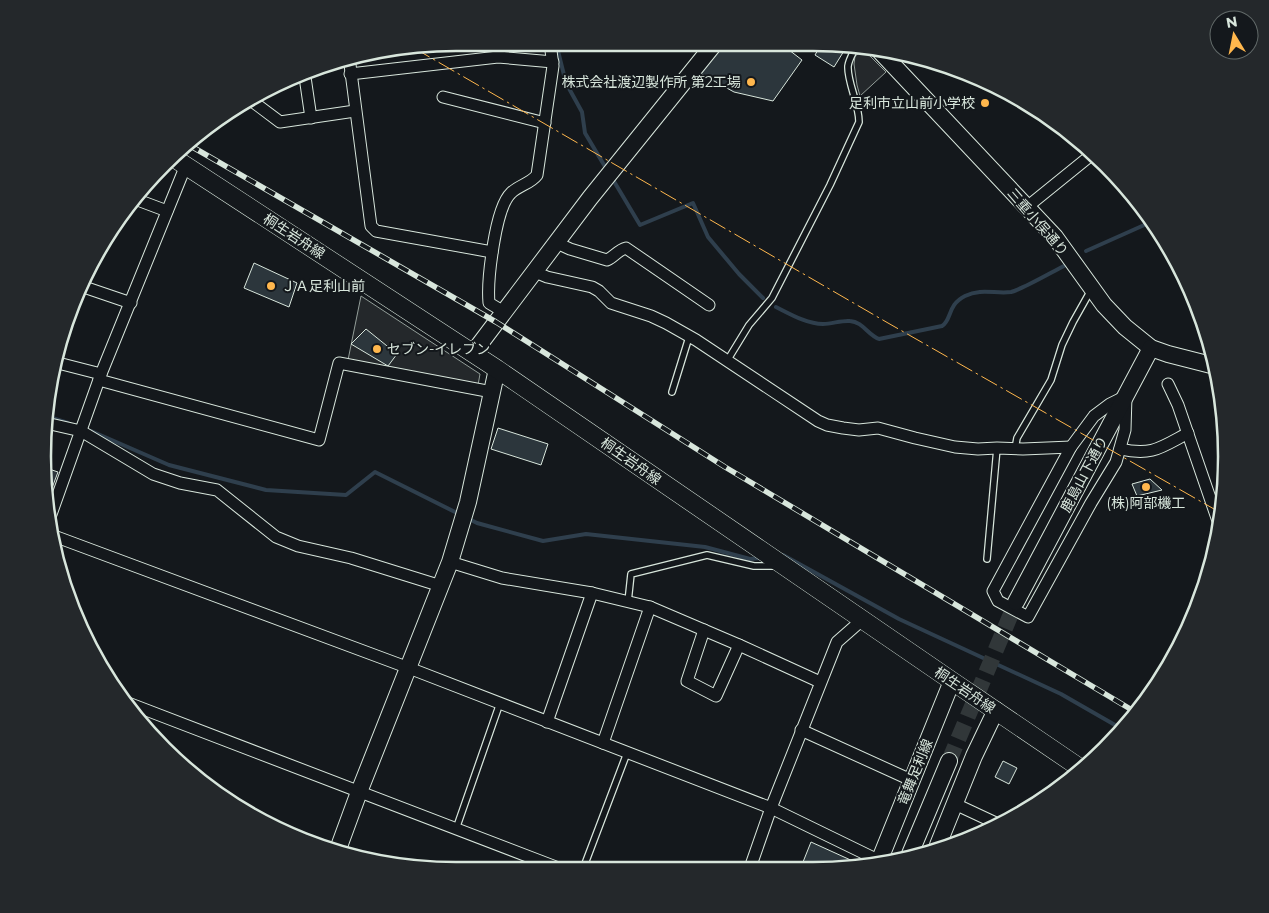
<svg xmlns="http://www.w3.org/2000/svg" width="1269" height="913" font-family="Montserrat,'Noto Sans JP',sans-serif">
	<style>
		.parking { fill: #24282b; stroke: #939e99 }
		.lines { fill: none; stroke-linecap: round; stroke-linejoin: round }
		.stream { stroke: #2f3f4d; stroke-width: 4 }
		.building { fill: #2c363c; stroke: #d8e6dc }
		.secondary-tunnel { stroke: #313739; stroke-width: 16; stroke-dasharray: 16 8; stroke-linecap: butt }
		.lane-casing { stroke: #d8e6dc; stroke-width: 8 }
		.street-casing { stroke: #d8e6dc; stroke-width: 13 }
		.secondary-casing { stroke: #d8e6dc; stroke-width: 18 }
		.primary-casing { stroke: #d8e6dc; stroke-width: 19 }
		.lane { stroke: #14181c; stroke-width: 5.5 }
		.street { stroke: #14181c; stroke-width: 11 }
		.secondary { stroke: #14181c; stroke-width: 16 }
		.primary { stroke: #14181c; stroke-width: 18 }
		.rail-casing { stroke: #d8e6dc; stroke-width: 5.5 }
		.rail { stroke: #14181c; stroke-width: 4; stroke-dasharray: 11; stroke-linecap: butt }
		.power { stroke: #ffb74d; stroke-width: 1; stroke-dasharray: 18 4 2.5 4; stroke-linecap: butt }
		.poi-dot { fill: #ffb74d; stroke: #14181c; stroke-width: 2 }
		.labels { text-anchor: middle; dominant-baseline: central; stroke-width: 4; stroke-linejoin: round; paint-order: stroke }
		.poi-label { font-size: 14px; fill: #d8e6dc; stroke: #14181c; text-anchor: end }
		.street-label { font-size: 14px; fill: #d8e6dc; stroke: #14181c }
		.rim { fill: none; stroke: #d8e6dc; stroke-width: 2.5 }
	</style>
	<rect width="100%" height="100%" fill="#14181c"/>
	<g class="parking">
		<polygon points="864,50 886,72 860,96 857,85 854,64 855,56"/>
		<polygon points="361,296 480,374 478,385 348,360"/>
	</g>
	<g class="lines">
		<g class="stream">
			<polyline points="556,43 566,83 582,112 585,133 607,170"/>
			<polyline points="612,178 640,225 693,203 708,237 739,274 763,298"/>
			<polyline points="1086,251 1151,222"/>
			<path d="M776 307C790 314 807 324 823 324 832 324 842 320 850 321 863 322 867 334 879 339L942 326C952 320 947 305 965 296 981 288 995 294 1011 292 1023 289 1052 272 1064 266"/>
			<polyline points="46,416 68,423"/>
			<polyline points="91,431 169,465 266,490 346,495 375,472 461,515"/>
			<polyline points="467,518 477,523 543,541 586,534 705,547 750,559 761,558"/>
			<polyline points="780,555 783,555 899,619 1061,694 1122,729"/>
		</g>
	</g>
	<g class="building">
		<polygon points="719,43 780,43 802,60 773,101 734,92 696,71"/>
		<polygon points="822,43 847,46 834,67 815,55"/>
		<polygon points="254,263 297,283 289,307 244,288"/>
		<polygon points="366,329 397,354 388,366 351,344"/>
		<polygon points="498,428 548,444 541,465 491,449"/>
		<polygon points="46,468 58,472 46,504"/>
		<polygon points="1150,479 1162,490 1137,496 1132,484"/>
		<polygon points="1003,761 1017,768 1009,784 995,777"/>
		<polygon points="811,842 866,867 801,867"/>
	</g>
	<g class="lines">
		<polyline class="secondary-tunnel" points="949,761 1016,602"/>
		<defs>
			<g id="lane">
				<path d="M727 361 749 325 772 298 830 185 859 122C859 103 847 82 848 66 849 59 853 53 856 47"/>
				<polyline points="672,392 689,337"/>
				<polyline points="1015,449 1017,438 1051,380 1062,345 1073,322 1091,290"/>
				<polyline points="987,559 997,448"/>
				<polyline points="628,602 631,574 707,555 754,566 775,566"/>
				<polyline points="456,829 500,703"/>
				<polyline points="583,869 627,753"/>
			</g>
			<g id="street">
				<polyline points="349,57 371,226 376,231 492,252"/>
				<polyline points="350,74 498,57 553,62"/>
				<polyline points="305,77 311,118"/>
				<polyline points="443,97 545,123"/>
				<polyline points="252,101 280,122 355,111"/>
				<polyline points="135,199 167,211"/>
				<polyline points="1027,207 1090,156"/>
				<path d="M557 243 570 249 607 260C614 257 618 250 626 248L709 305"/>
				<polyline points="535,272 547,277 592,287 599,291 611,303 651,316 666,323 696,340 818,421 827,425 843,428 859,430 878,428 915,438 955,447 978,449 997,448 1023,449 1071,447"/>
				<polyline points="81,286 131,303"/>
				<path d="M504 312 489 303C487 281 495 208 511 193 519 185 530 184 537 175L553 66 550 43"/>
				<polyline points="58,363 101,374"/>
				<polyline points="99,380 319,440 339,363 492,392"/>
				<polyline points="1168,384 1178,405 1219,524"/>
				<polygon points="1126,396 1125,430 1116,462 1091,503 1028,617 998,601 993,591 1071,447 1094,416 1110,404"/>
				<polyline points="46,423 81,431 153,474 180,483 217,490 276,537 298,546 351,558 441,586"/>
				<path d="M1120 449C1152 456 1160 448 1188 433"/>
				<polyline points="49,520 101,374 186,165"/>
				<polyline points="54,536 409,668 771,808 882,862"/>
				<polyline points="450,562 502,578 592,593 650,607 739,645 820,682"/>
				<polyline points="704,630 687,681 716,696 739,645"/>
				<polyline points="128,703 561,869"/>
				<polyline points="547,722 592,593"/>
				<polyline points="801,730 911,780"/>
				<polyline points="603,743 650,607"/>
				<polyline points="955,804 1000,825"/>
				<polyline points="750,868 771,808 837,642 862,620"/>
			</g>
			<g id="secondary">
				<polyline points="878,49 1055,237 1104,305 1125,327 1151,348 1168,354 1215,366"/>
				<polyline points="473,353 590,198 715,43"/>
				<polyline points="1016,602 1151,348"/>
				<polyline points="938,845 974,756 996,710"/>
				<polyline points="337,852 359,792 450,562 468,502 497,369"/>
				<polyline points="910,854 949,761"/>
				<polyline points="878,864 952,681"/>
			</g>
			<polyline id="primary" points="174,158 497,369 952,681 1083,770"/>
		</defs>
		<use href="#lane" class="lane-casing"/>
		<use href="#street" class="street-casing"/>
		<use href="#secondary" class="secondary-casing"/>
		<use href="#primary" class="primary-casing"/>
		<use href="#lane" class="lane"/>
		<use href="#street" class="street"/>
		<use href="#secondary" class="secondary"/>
		<use href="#primary" class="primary"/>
		<defs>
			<polyline id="rail" points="189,145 496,322 725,467 1137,713"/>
		</defs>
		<use href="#rail" class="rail-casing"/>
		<use href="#rail" class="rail"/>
		<polyline class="power" points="414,48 888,323 1221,513"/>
	</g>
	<g class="poi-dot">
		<circle cx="751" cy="82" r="5"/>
		<circle cx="985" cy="103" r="5"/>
		<circle cx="271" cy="286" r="5"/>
		<circle cx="377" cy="349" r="5"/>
		<circle cx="1146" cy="487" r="5"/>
	</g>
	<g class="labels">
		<g class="poi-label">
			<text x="741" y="82">株式会社渡辺製作所 第2工場</text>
			<text x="975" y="103">足利市立山前小学校</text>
			<text x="281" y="286" text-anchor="start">ＪＡ足利山前</text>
			<text x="387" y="349" text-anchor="start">セブン-イレブン</text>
			<text x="1146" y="503" text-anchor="middle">(株)阿部機工</text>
		</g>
		<g class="street-label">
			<text transform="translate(1038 222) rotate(49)">三重小俣通り</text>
			<text transform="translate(294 236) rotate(33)">桐生岩舟線</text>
			<text transform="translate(631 461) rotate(35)">桐生岩舟線</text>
			<text transform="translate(1084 474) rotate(-62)">鹿島山下通り</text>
			<text transform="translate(965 690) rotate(34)">桐生岩舟線</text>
			<text transform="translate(915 772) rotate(-68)">竜舞足利線</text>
		</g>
	</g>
	<path d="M0 0H1269V913H0ZM456 51H813A405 405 0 0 1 1218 456V457A405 405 0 0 1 813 862H456A405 405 0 0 1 51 457V456A405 405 0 0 1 456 51Z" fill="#24282b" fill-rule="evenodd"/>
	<path class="rim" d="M456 51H813A405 405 0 0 1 1218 456V457A405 405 0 0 1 813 862H456A405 405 0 0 1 51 457V456A405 405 0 0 1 456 51Z"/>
	<g transform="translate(1234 35) rotate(350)"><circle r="24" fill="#14181c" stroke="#626a69"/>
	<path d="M0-4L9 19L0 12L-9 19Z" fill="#ffb74d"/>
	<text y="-8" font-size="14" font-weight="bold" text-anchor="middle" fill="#d8e6dc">N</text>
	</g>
</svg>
